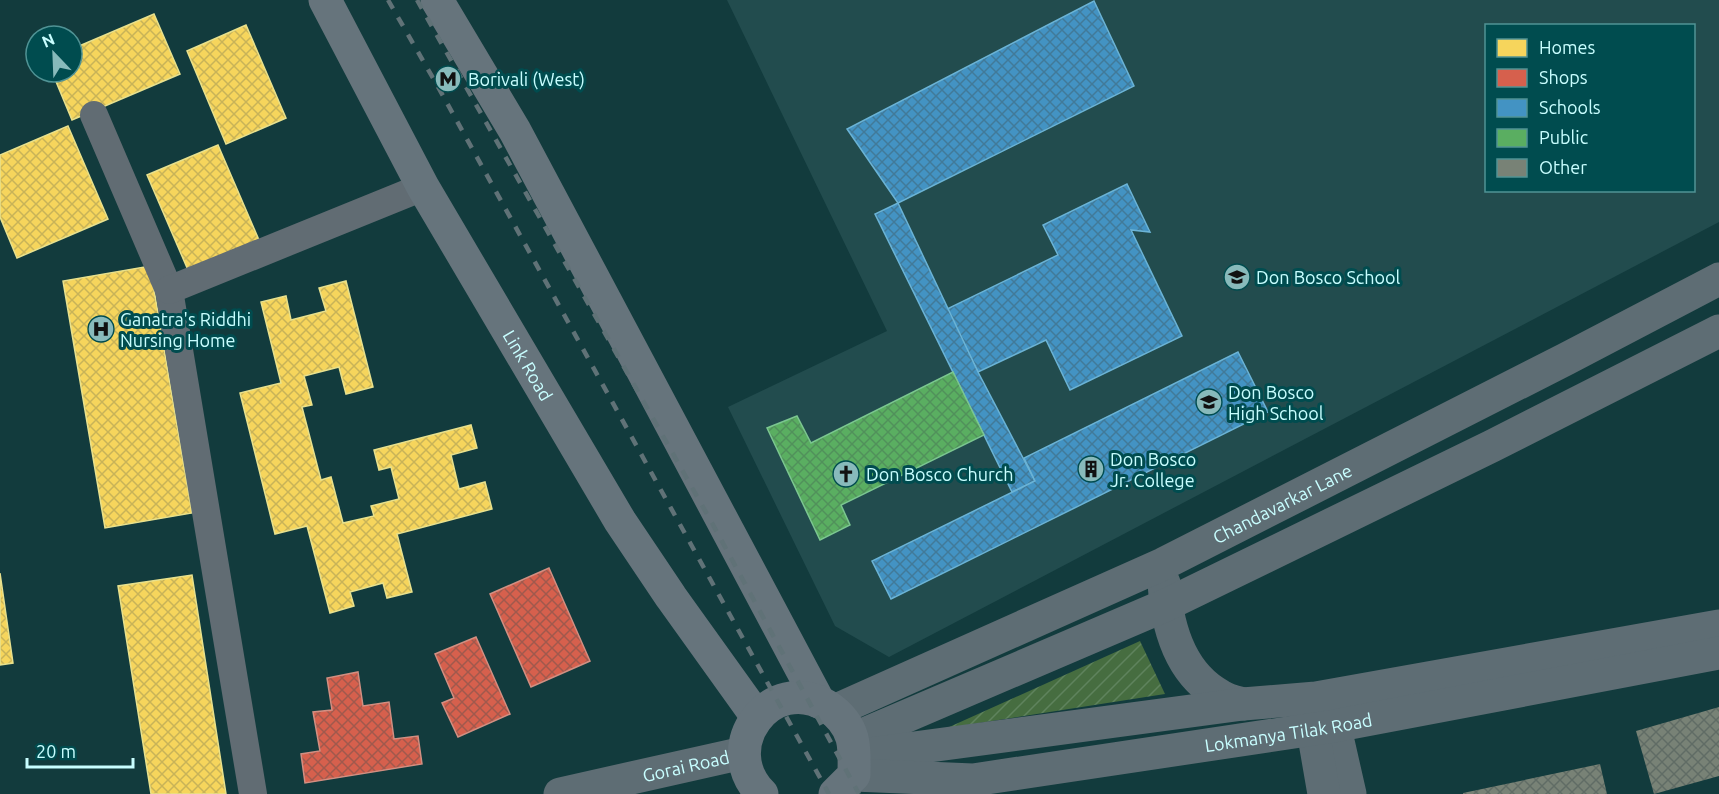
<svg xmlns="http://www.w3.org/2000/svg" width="1719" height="794" font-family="Ubuntu,sans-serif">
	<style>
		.built { fill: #224c4e; fill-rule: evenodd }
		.garden { fill: url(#garden-furrows) }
		.homes { fill: url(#homes-cross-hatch); stroke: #e8e18d; stroke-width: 1.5 }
		.shops { fill: url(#shops-cross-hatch); stroke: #d28f82; stroke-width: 1.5 }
		.schools { fill: url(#schools-cross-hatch); stroke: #6bb3d5; stroke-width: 1.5 }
		.public { fill: url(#public-cross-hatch); stroke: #7bc690; stroke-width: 1.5 }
		.building { fill: url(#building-cross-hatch) }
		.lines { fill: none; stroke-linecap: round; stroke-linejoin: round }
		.street { stroke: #616c73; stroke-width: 28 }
		.secondary { stroke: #5e6d74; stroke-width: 33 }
		.primary { stroke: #66747c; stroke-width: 33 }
		.rail { stroke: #607277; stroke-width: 4.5; stroke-dasharray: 10 10; stroke-linecap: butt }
		.labels { text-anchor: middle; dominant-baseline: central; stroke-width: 6; stroke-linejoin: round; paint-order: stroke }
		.poi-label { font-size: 18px; fill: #c8feff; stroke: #004c4f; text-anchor: start }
		.street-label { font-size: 18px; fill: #c8feff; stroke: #004c4f }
	</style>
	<defs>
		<pattern id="garden-furrows" width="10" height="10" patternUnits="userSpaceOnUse" patternTransform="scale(1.5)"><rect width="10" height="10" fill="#466d40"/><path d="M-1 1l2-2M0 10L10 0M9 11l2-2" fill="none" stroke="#5f835d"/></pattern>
		<pattern id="homes-cross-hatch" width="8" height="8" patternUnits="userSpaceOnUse" patternTransform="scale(1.5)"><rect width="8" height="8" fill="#f6d55c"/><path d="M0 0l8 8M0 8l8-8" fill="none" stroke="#c8b358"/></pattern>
		<pattern id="shops-cross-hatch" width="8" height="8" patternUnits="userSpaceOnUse" patternTransform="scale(1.5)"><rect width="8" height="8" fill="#d6604d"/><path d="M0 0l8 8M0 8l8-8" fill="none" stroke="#a0594d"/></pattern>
		<pattern id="schools-cross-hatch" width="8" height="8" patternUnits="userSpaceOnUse" patternTransform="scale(1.5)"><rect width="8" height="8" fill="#4393c3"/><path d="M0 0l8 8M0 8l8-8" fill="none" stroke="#417a99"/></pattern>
		<pattern id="public-cross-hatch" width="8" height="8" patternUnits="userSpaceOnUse" patternTransform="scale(1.5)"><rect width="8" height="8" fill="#5aae61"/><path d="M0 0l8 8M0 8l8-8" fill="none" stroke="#51915b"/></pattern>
		<pattern id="building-cross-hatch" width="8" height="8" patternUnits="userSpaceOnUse" patternTransform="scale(1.5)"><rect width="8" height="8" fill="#788276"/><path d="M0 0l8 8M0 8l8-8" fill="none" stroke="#606c65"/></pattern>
	</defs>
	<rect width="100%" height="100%" fill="#123b3d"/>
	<path class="built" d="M727 0H1719V222L889 657 835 626 728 407 887 331ZM1486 26H1694V190H1486Z"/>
	<polygon class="garden" points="1140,641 1165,694 947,728"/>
	<g class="homes">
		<polygon points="154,14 180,74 72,120 52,72 72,72 72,49"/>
		<polygon points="246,25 286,118 226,144 187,51"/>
		<polygon points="68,126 108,219 17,258 0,217 0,155"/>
		<polygon points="218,145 259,240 188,270 147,175"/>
		<polygon points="150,266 192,513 105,528 63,281"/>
		<polygon points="346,281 373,387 346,394 339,367 304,376 312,405 302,407 321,480 331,477 343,523 374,516 371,506 399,499 391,467 379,470 374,450 471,425 477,448 451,455 459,489 485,482 492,509 397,534 412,592 387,598 383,583 350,592 354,606 330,613 307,526 275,534 240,393 281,383 261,302 286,296 291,320 326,311 319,288"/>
		<polygon points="0,573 13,663 0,665"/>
		<polygon points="192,575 226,794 151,794 118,586"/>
	</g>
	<g class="shops">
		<polygon points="549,568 590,661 531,687 490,594"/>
		<polygon points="476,637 510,714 458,737 442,703 454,698 435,654"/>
		<polygon points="358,672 363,706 389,702 394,739 418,736 422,764 305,783 301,754 320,751 313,712 332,710 327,678"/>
	</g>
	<g class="schools">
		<polygon points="1094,1 1134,86 898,203 847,129"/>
		<polygon points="1127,184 1150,232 1131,230 1182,336 1070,390 1046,340 978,372 947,309 1058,255 1043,225"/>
		<polygon points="898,203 978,372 1035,481 1012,492 875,214"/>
		<polygon points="1238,352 1268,412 891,599 872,561 1035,481 1024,458"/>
	</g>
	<polygon class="public" points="953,372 984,435 841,505 850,525 820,540 767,428 797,416 811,443"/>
	<g class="building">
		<polygon points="1719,707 1719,776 1654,794 1636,731"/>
		<polygon points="1600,764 1607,794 1463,794 1463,793"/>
	</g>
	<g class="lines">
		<g class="street">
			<polyline points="94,115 169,290 253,794"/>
			<polyline points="169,290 423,187"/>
		</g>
		<g class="secondary">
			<path d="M1164 583C1167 626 1180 674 1221 696 1227 700 1236 702 1243 704"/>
			<polyline points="1330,706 1350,794"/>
			<path id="s1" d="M834 711 1163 564 1566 359 1719 279"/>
			<polyline points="1310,713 1324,794"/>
			<polyline points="853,739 1166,605 1492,446 1719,331"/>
			<polyline points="854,756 1243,704 1316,698 1719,626"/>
			<path id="s2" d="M854 775 973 780 1334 726 1719 653"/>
			<path id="s3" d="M560 794 743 753"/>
		</g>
		<g class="primary">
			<path id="s4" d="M325 0 423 187 620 521 671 597 757 717"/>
			<polyline points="437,0 515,131 819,702"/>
			<path d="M762 794C715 747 771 672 827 706 839 714 848 724 852 738 855 749 854 763 854 775L835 794"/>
		</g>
		<g class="rail">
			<polyline points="388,0 437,85 829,794"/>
			<polyline points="417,0 712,523 859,794"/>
		</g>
	</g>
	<defs>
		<symbol id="metro-disc" viewBox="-11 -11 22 22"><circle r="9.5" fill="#88babb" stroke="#004c4f"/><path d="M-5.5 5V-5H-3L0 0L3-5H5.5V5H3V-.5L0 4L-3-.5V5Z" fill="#111"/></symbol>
		<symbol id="school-disc" viewBox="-11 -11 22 22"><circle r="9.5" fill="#88babb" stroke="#004c4f"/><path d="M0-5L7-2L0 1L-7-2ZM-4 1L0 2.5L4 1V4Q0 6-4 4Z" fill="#111"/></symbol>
		<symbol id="hospital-disc" viewBox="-11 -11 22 22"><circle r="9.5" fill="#88babb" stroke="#004c4f"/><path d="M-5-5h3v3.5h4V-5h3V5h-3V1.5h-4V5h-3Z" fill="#111"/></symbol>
		<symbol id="building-disc" viewBox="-11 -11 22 22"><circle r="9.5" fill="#88babb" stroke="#004c4f"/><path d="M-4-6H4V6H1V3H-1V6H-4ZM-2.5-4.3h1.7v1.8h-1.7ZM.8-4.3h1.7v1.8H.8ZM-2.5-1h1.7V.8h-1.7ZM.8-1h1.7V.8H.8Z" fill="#111"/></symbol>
		<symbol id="church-disc" viewBox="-11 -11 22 22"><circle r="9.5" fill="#88babb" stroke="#004c4f"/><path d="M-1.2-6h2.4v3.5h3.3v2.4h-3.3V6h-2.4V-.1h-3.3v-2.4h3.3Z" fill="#111"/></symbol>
	</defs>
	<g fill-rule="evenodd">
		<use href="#metro-disc" x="433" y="64" width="30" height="30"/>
		<use href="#school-disc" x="1222" y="262" width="30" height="30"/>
		<use href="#hospital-disc" x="86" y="314" width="30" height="30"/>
		<use href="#school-disc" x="1194" y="387" width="30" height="30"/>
		<use href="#building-disc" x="1076" y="454" width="30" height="30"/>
		<use href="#church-disc" x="831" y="459" width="30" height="30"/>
	</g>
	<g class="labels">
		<g class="poi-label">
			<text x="468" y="79">Borivali (West)</text>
			<text x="1256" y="277">Don Bosco School</text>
			<text x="120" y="319">Ganatra's Riddhi<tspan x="120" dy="21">Nursing Home</tspan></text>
			<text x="1228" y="392">Don Bosco<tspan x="1228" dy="21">High School</tspan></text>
			<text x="1110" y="459">Don Bosco<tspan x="1110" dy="21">Jr. College</tspan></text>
			<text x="866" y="474">Don Bosco Church</text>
		</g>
		<g class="street-label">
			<text stroke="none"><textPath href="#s4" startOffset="418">Link Road</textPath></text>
			<text stroke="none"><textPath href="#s1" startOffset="494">Chandavarkar Lane</textPath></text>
			<text stroke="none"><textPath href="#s2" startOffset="438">Lokmanya Tilak Road</textPath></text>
			<text stroke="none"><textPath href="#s3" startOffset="129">Gorai Road</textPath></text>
		</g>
	</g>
	<rect x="1485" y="24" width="210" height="168" fill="#004c4f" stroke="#509395" stroke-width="1.5"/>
	<rect x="1497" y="39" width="30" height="18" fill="#f6d55c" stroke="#509395" stroke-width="1.5"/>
	<text x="1539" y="54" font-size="18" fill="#c8feff">Homes</text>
	<rect x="1497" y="69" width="30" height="18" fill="#d6604d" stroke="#509395" stroke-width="1.5"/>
	<text x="1539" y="84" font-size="18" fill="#c8feff">Shops</text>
	<rect x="1497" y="99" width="30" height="18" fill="#4393c3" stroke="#509395" stroke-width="1.5"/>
	<text x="1539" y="114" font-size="18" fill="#c8feff">Schools</text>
	<rect x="1497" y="129" width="30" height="18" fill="#5aae61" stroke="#509395" stroke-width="1.5"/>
	<text x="1539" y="144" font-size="18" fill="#c8feff">Public</text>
	<rect x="1497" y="159" width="30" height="18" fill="#788276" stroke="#509395" stroke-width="1.5"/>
	<text x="1539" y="174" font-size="18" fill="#c8feff">Other</text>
	<g transform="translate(54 54) rotate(337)"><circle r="28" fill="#004c4f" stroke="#509395" stroke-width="1.5"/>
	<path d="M0-4.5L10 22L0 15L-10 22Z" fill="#88babb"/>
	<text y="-9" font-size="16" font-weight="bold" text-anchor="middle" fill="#c8feff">N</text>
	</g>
	<path d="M27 758v9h106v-9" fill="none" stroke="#c8feff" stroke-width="3"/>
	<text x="36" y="758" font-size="18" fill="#c8feff" stroke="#004c4f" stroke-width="4.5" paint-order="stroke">20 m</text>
</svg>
